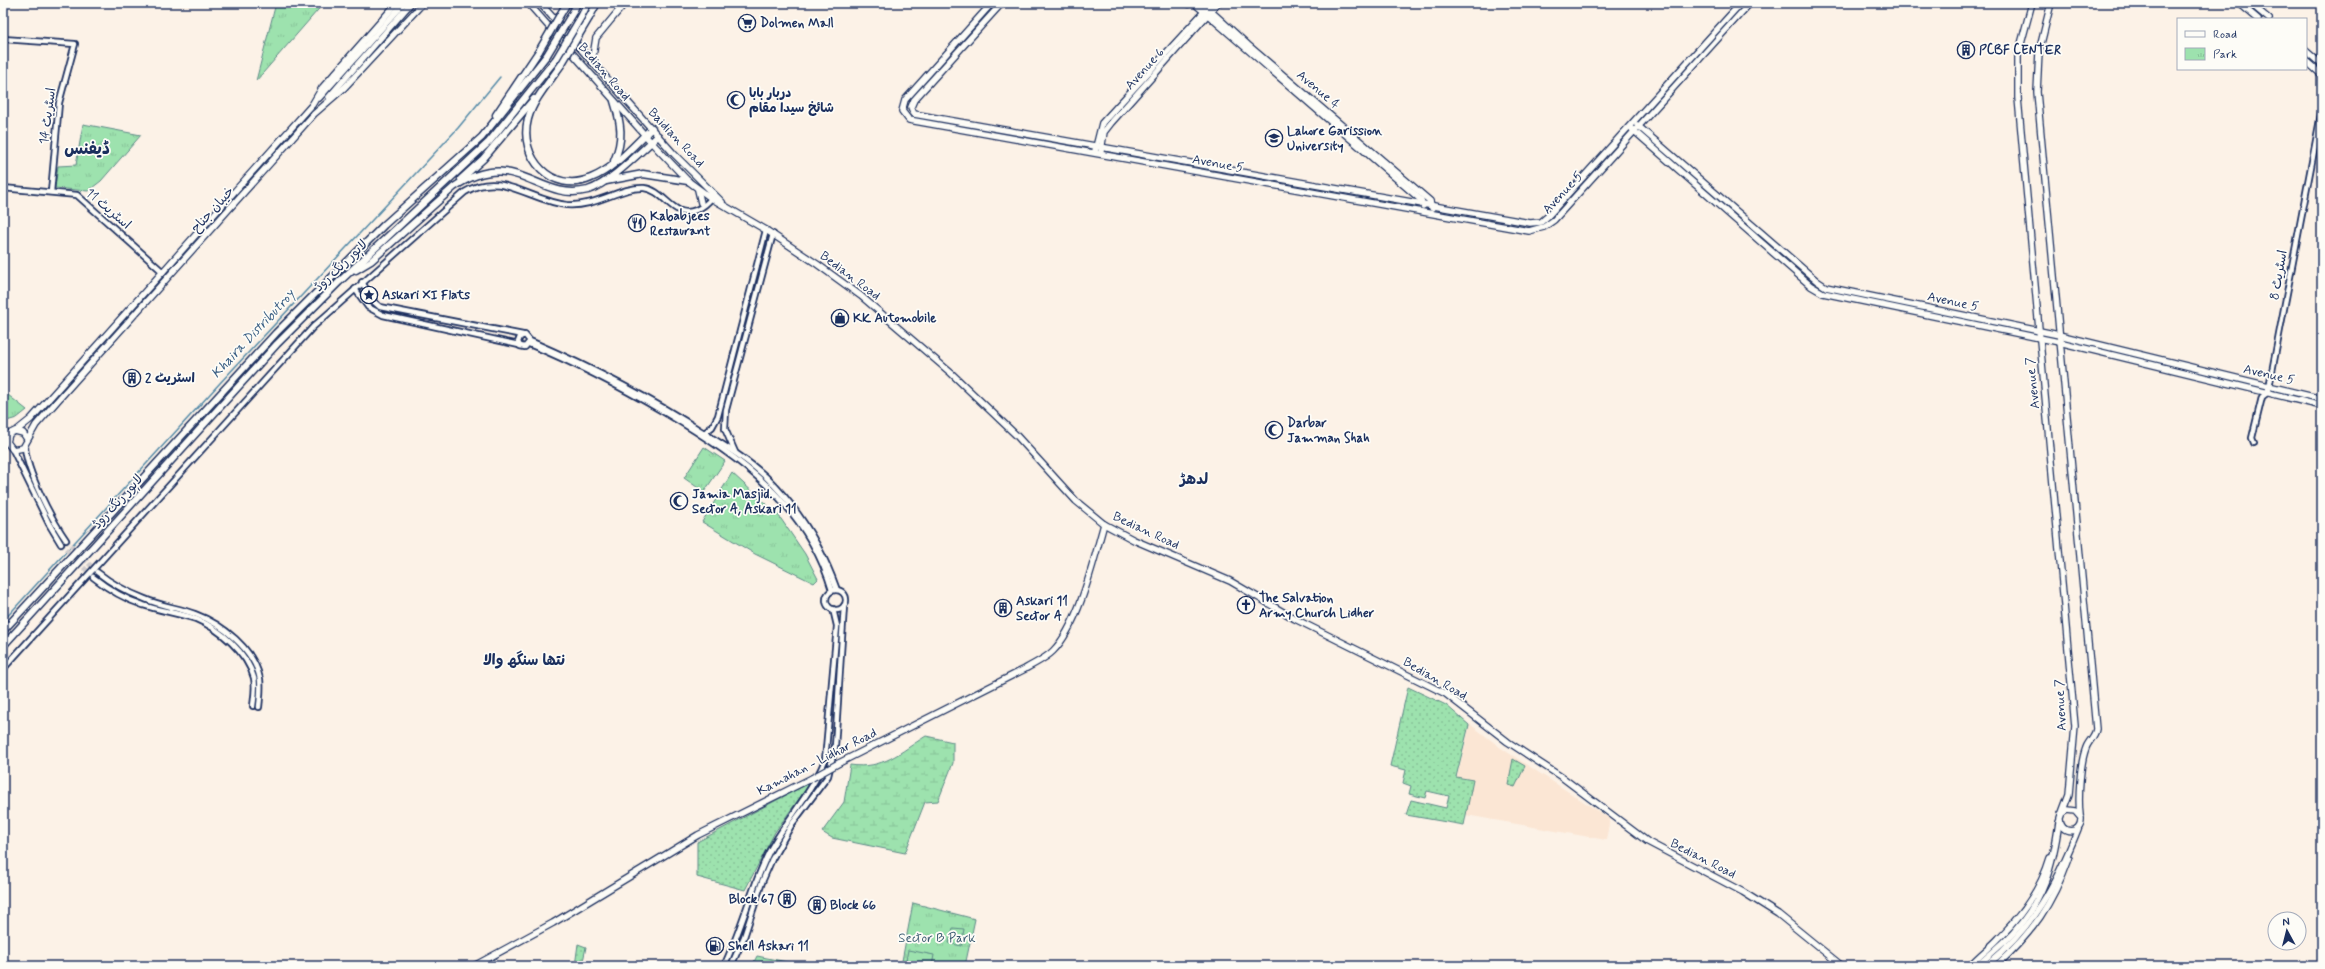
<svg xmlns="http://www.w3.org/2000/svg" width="2325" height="969" font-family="Mynerve,'Playpen Sans Arabic',sans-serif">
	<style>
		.built { fill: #fbe6d4 }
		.grass { fill: url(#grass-dots); stroke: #5c8886 }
		.forest { fill: url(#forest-firs); stroke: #5c8886 }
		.wetland { fill: url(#wetland-marsh); stroke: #5c8886 }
		.park { fill: url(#park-tufts); stroke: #5c8886 }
		.garden { fill: #9de2ae; stroke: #5c8886 }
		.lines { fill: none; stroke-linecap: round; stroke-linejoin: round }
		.stream { stroke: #548aa8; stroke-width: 1.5 }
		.minor-tunnel { stroke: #cfcbcc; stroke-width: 4.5; stroke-dasharray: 4.5 2; stroke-linecap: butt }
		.minor-casing { stroke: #1b2f5e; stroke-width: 8 }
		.major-casing { stroke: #1b2f5e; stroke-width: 8 }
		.highway-casing { stroke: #1b2f5e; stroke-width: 9 }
		.minor { stroke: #fdfcf7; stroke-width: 4.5 }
		.major { stroke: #fdfcf7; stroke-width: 5.5 }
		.highway { stroke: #fdfcf7; stroke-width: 6 }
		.major-bridge-casing { stroke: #1b2f5e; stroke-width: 8; stroke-linecap: butt }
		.highway-bridge-casing { stroke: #1b2f5e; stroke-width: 9; stroke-linecap: butt }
		.major-bridge { stroke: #fdfcf7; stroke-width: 5.5 }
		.highway-bridge { stroke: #fdfcf7; stroke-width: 6 }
		.labels { text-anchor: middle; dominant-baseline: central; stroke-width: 3.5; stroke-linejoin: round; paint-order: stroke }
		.poi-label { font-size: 13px; font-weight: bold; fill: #1b2f5e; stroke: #fdfcf7; text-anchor: start }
		.street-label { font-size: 13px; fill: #1b2f5e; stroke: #fdfcf7 }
		.park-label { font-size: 13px; fill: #3c5c72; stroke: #fdfcf7 }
		.water-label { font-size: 14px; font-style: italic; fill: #385d83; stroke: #fdfcf7 }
		.quarter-label { font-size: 15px; font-weight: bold; fill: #1b2f5e; stroke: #fdfcf7 }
		.district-label { font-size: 17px; font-weight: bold; fill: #1b2f5e; stroke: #fdfcf7 }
	</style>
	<defs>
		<pattern id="grass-dots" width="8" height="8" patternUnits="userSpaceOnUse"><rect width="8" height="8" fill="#9de2ae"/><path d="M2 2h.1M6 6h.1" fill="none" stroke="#87c298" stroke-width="1.8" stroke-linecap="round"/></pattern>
		<pattern id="forest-firs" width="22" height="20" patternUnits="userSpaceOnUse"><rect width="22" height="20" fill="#9de2ae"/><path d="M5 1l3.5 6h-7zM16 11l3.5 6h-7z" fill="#87c298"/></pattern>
		<pattern id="wetland-marsh" width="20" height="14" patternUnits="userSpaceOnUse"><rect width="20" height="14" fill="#9de2ae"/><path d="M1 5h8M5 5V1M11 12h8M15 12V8" fill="none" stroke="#87c298"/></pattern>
		<pattern id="park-tufts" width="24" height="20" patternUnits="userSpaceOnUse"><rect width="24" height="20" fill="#9de2ae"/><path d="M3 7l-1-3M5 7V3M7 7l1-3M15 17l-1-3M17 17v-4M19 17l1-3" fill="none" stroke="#87c298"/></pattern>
	</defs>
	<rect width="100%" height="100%" fill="#fcf2e7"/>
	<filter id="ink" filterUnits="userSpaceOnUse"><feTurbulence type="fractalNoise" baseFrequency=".025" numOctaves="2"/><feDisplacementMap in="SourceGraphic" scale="8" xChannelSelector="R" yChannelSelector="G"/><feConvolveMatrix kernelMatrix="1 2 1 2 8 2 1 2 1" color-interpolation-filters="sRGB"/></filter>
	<g filter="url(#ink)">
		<polygon class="built" points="1470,724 1501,748 1610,819 1606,840 1466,815 1473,780 1457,777"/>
		<g class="grass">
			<polygon points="1408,687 1446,705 1469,725 1456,777 1473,780 1464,825 1406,815 1411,800 1446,808 1449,796 1427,791 1425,798 1409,794 1411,786 1403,783 1406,770 1390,766"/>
			<polygon points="1513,759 1525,766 1515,787 1508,785"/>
			<polygon points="811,782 775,832 745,890 697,877 697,842"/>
			<polygon points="578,944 586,947 582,966 575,966"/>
		</g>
		<polygon class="forest" points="757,956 807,966 752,966"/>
		<path class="wetland" d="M926 736 953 742V763L938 801 925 802 905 853 832 838 822 832 844 802 850 765C883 770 900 752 926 736Z"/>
		<g class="park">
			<polygon points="276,3 324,3 256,81"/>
			<polygon points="83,124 141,135 101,181 88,191 55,188 58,166 76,165"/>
			<polygon points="3,391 27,410 17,418 3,422"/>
			<polygon points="704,447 725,461 704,492 684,478"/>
			<polygon points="732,473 779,516 805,554 818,579 814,583 755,554 702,522"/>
			<polygon points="913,903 975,919 965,966 901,966"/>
		</g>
		<g class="garden">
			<polygon points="953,928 964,929 961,946 949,943"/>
			<polygon points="908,950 934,955 932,966 905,966"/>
		</g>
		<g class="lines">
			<polyline class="stream" points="3,621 220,383 458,128 500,77"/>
			<g class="minor-tunnel">
				<polyline points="66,540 96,571"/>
				<polyline points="61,544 93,577"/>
			</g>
			<defs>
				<g id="minor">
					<polyline points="3,39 75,44 59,103 51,192"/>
					<polyline points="3,188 77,195 163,272"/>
					<polyline points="362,282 373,301 380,307 523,335"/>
					<polyline points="355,289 368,307 383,315 519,345"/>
					<path d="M530 341 525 347 520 346 518 342 520 337 525 335 530 341C590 367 649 397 704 433 725 446 748 460 766 477 798 508 822 548 837 590"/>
					<path d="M529 344C575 363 621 387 664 412 739 456 806 503 832 590"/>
					<polyline points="703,434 712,427 718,416 766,230"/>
					<polyline points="2254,443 2252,438 2262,397 2267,393 2270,382 2322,109"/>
					<path d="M25 446C26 471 52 520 66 540"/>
					<polyline points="13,450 49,524 61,544"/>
					<polyline points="735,452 725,429 726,410 773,234"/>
					<path d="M97 572C112 584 127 592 145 599 161 606 179 608 195 614 222 624 254 649 260 679 261 688 260 698 259 707"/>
					<path d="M93 577C108 589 124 599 143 605 160 611 179 613 196 619 220 629 247 652 254 678 256 687 254 697 253 706"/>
					<circle cx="836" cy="600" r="10"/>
					<path d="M3 669 313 327 465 192C501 170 530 201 567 205 597 207 619 187 644 188 665 190 673 220 696 210 703 207 708 203 712 197"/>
					<path d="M724 966C742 929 751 888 769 852 786 820 812 793 825 760L837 626 833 609"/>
					<polyline points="731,966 744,937 762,882 772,859 792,824 828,776 835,747 844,606"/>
				</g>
				<g id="major">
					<polyline points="528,3 651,142 688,181 711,198 766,230 817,264 861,296 951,373 1016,435 1076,501 1104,524 1134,540 1230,581 1295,619 1446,694 1508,742 1563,778 1648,842 1743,892 1778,914 1842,966"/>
					<polyline points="540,3 674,154 722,202"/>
					<polyline points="992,3 905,100 902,111 909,120 1529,231 1544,227 1554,220 1750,3"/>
					<polyline points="1002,3 914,100 911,107 914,114 1530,223 1541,222 1548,216 1741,3"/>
					<polyline points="1194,3 1421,200 1423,206"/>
					<polyline points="1202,3 1248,45 1430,201 1432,208"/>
					<path d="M2032 3 2018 55V98L2075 726 2069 794 2060 818C2059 835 2082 835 2081 818L2075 811 2067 810 2061 814"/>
					<path d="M2051 3 2039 52 2037 92 2096 729C2095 737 2088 741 2086 748 2080 763 2078 799 2080 815"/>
					<polyline points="2239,3 2258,19"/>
					<polyline points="2250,3 2269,19"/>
					<polyline points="1188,4 1189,3"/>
					<polyline points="2306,51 2322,65"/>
					<polyline points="2306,61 2322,75"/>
					<polyline points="592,62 596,38 625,3"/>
					<polyline points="329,97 411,3"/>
					<polyline points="319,98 404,3"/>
					<polyline points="1637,125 1817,281 1826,287 2059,335 2322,399"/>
					<polyline points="1632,129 1811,286 1823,293 2059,342 2322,406"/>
					<polyline points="1095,151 1102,123 1212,3"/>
					<polyline points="1101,151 1104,132 1111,123 1218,3"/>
					<polyline points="698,190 701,203"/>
					<polyline points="16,431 31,419 312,105 322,88 397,3"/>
					<polyline points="27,439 23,433 15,431 9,434 7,442 13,450 23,448 36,425 58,400 314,114 344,88 423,3"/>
					<path d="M839 763 1025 669C1035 663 1045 659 1053 651 1079 625 1094 559 1104 524"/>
					<polyline points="474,966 553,923 698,835 812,778"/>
					<path d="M1970 966C1978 956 1990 948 1999 938 2022 915 2041 889 2050 858"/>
					<path d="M1977 966C1989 955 2002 945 2013 933 2044 899 2053 866 2059 822"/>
					<path d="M1986 966C2034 927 2056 884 2078 829"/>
					<path d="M1996 966C2033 932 2052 905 2069 858"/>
				</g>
				<g id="highway">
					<polyline points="573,12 577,3"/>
					<polyline points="581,17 588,3"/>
					<polyline points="589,18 597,3"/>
					<path d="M561 65C550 81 533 100 528 119 518 157 552 195 591 178 614 169 634 145 652 128"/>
					<polyline points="496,115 539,51"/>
					<path d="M614 161C624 139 621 123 614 101"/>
					<polyline points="461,179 483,159 534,99"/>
					<polyline points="606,181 643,174 688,181"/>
					<path d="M356 270 371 261 454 187C516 145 538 203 588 190 609 184 641 151 658 136"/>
					<polyline points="3,631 276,333 384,225 482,137 547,55"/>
					<polyline points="3,646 277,344 339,282 489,142 556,59"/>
				</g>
			</defs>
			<use href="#minor" class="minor-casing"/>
			<use href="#major" class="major-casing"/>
			<use href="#highway" class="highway-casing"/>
			<use href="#minor" class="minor"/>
			<use href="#major" class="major"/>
			<use href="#highway" class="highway"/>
			<defs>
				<polyline id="major-bridge" points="812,778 839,763"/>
				<g id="highway-bridge">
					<polyline points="539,51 567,3"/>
					<polyline points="547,55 573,12"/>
					<polyline points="556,59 581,17"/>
					<polyline points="561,65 589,18"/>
				</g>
			</defs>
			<use href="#major-bridge" class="major-bridge-casing"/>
			<use href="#highway-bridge" class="highway-bridge-casing"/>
			<use href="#major-bridge" class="major-bridge"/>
			<use href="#highway-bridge" class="highway-bridge"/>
		</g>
	</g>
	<defs>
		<symbol id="supermarket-ring" viewBox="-11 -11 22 22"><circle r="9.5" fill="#fdfcf7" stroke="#1b2f5e" stroke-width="1.5"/><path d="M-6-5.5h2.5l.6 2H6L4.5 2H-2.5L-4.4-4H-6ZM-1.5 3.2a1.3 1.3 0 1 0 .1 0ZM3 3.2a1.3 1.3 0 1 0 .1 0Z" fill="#1b2f5e"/></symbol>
		<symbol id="building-ring" viewBox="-11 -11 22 22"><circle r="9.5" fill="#fdfcf7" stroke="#1b2f5e" stroke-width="1.5"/><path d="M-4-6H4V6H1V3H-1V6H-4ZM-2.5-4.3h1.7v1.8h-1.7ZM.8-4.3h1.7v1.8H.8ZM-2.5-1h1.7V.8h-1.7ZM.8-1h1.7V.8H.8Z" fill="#1b2f5e"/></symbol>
		<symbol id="mosque-ring" viewBox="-11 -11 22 22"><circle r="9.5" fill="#fdfcf7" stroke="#1b2f5e" stroke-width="1.5"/><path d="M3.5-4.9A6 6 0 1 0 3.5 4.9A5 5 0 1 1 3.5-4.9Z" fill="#1b2f5e"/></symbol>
		<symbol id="university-ring" viewBox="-11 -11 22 22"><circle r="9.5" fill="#fdfcf7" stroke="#1b2f5e" stroke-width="1.5"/><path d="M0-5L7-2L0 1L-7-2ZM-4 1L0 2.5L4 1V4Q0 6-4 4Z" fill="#1b2f5e"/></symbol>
		<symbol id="restaurant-ring" viewBox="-11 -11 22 22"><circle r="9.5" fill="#fdfcf7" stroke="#1b2f5e" stroke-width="1.5"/><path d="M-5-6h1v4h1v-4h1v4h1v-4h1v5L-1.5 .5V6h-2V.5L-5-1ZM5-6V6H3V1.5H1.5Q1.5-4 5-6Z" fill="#1b2f5e"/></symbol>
		<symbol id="sight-ring" viewBox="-11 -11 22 22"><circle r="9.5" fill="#fdfcf7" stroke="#1b2f5e" stroke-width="1.5"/><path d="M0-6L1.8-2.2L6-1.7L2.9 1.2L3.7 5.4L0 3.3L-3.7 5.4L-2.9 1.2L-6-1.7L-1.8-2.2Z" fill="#1b2f5e"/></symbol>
		<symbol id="shop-ring" viewBox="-11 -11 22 22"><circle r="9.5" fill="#fdfcf7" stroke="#1b2f5e" stroke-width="1.5"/><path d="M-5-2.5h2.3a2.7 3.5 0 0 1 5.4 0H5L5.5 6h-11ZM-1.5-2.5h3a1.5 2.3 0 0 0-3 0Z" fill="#1b2f5e"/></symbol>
		<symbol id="church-ring" viewBox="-11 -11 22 22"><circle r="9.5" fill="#fdfcf7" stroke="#1b2f5e" stroke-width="1.5"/><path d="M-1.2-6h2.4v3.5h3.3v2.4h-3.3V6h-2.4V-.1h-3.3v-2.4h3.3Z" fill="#1b2f5e"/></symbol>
		<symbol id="fuel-ring" viewBox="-11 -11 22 22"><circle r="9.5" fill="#fdfcf7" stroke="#1b2f5e" stroke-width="1.5"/><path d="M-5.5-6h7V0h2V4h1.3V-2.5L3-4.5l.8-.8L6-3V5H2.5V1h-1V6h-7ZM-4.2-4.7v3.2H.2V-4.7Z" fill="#1b2f5e"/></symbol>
	</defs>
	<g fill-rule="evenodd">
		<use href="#supermarket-ring" x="737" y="13" width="20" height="20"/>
		<use href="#building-ring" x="1956" y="40" width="20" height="20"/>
		<use href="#mosque-ring" x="726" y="90" width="20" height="20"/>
		<use href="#university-ring" x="1264" y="128" width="20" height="20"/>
		<use href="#restaurant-ring" x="627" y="213" width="20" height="20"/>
		<use href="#sight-ring" x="359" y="285" width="20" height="20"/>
		<use href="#shop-ring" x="830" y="308" width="20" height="20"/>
		<use href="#building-ring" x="122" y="368" width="20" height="20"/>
		<use href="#mosque-ring" x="1264" y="420" width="20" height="20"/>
		<use href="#mosque-ring" x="669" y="491" width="20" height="20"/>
		<use href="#church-ring" x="1236" y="595" width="20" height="20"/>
		<use href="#building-ring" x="993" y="598" width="20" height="20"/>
		<use href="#building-ring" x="777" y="889" width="20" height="20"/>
		<use href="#building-ring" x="807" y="895" width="20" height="20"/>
		<use href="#fuel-ring" x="705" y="936" width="20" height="20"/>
	</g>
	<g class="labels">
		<g class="poi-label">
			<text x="760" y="23">Dolmen Mall</text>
			<text x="1979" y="50">PCBF CENTER</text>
			<text x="749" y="93">دربار بابا<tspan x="749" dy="15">شائخ سیدا مقام</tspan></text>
			<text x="1287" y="131">Lahore Garission<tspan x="1287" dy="15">University</tspan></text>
			<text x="650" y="216">Kababjees<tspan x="650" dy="15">Restaurant</tspan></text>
			<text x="382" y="295">Askari XI Flats</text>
			<text x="853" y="318">KK Automobile</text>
			<text x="145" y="378">اسٹریٹ 2</text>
			<text x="1287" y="423">Darbar<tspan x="1287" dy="15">Jamman Shah</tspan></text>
			<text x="692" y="494">Jamia Masjid.<tspan x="692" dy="15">Sector A, Askari 11</tspan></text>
			<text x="1259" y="598">The Salvation<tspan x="1259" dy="15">Army Church Lidher</tspan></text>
			<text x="1016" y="601">Askari 11<tspan x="1016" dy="15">Sector A</tspan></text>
			<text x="774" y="899" text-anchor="end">Block 67</text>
			<text x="830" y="905">Block 66</text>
			<text x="728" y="946">Shell Askari 11</text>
		</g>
		<g class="street-label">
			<text transform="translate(1145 69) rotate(-48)">Avenue 6</text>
			<text transform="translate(604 72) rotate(49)">Bedian Road</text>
			<text transform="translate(1318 90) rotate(40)">Avenue 4</text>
			<text transform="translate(48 116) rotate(-82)">اسٹریٹ 14</text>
			<text transform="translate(676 138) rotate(47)">Baidian Road</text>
			<text transform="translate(1218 164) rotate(10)">Avenue 5</text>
			<text transform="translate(1563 193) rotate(-47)">Avenue 5</text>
			<text transform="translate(108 209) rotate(41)">اسٹریٹ 11</text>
			<text transform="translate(213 210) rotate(-48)">خیبان جناح</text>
			<text transform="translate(341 266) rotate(-44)">لاہور رنگ روڈ</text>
			<text transform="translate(2279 275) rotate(-80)">اسٹریٹ 8</text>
			<text transform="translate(850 276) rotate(37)">Bedian Road</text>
			<text transform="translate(1953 302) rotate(12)">Avenue 5</text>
			<text transform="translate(2269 375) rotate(13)">Avenue 5</text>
			<text transform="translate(2033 383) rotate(-96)">Avenue 7</text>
			<text transform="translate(118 502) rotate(-48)">لاہور رنگ روڈ</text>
			<text transform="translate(1146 531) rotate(25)">Bedian Road</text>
			<text transform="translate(1435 679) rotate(30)">Bedian Road</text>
			<text transform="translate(2061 705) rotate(-93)">Avenue 7</text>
			<text transform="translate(817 762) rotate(-27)">Kamahan - Lidhar Road</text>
			<text transform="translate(1703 859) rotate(27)">Bedian Road</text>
		</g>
		<g class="park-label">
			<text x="937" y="938">Sector B Park</text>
		</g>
		<g class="water-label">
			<text transform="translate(253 334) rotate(-47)">Khaira Distributroy</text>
		</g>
		<g class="quarter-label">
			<text x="1194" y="480">لدھڑ</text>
			<text x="524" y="661">نتھا سنگھ والا</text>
		</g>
		<g class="district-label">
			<text x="87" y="149">ڈیفنس</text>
		</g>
	</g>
	<rect width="2325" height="969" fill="none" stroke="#fdfcf7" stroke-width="16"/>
	<rect x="8" y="8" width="2309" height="953" fill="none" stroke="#1b2f5e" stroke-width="1.5" filter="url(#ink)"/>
	<rect x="2177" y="18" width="130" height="52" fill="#fdfcf7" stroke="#a3aaba"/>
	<rect x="2185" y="31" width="20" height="6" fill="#fdfcf7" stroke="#a3aaba"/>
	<text x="2213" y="38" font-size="12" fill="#1b2f5e">Road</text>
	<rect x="2185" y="48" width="20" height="12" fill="url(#park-tufts)" stroke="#a3aaba"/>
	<text x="2213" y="58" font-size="12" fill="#1b2f5e">Park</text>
	<g transform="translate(2287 931) rotate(353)"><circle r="19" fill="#fdfcf7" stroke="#a3aaba"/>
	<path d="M0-3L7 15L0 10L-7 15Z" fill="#1b2f5e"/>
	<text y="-6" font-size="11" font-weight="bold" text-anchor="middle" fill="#1b2f5e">N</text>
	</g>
</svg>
